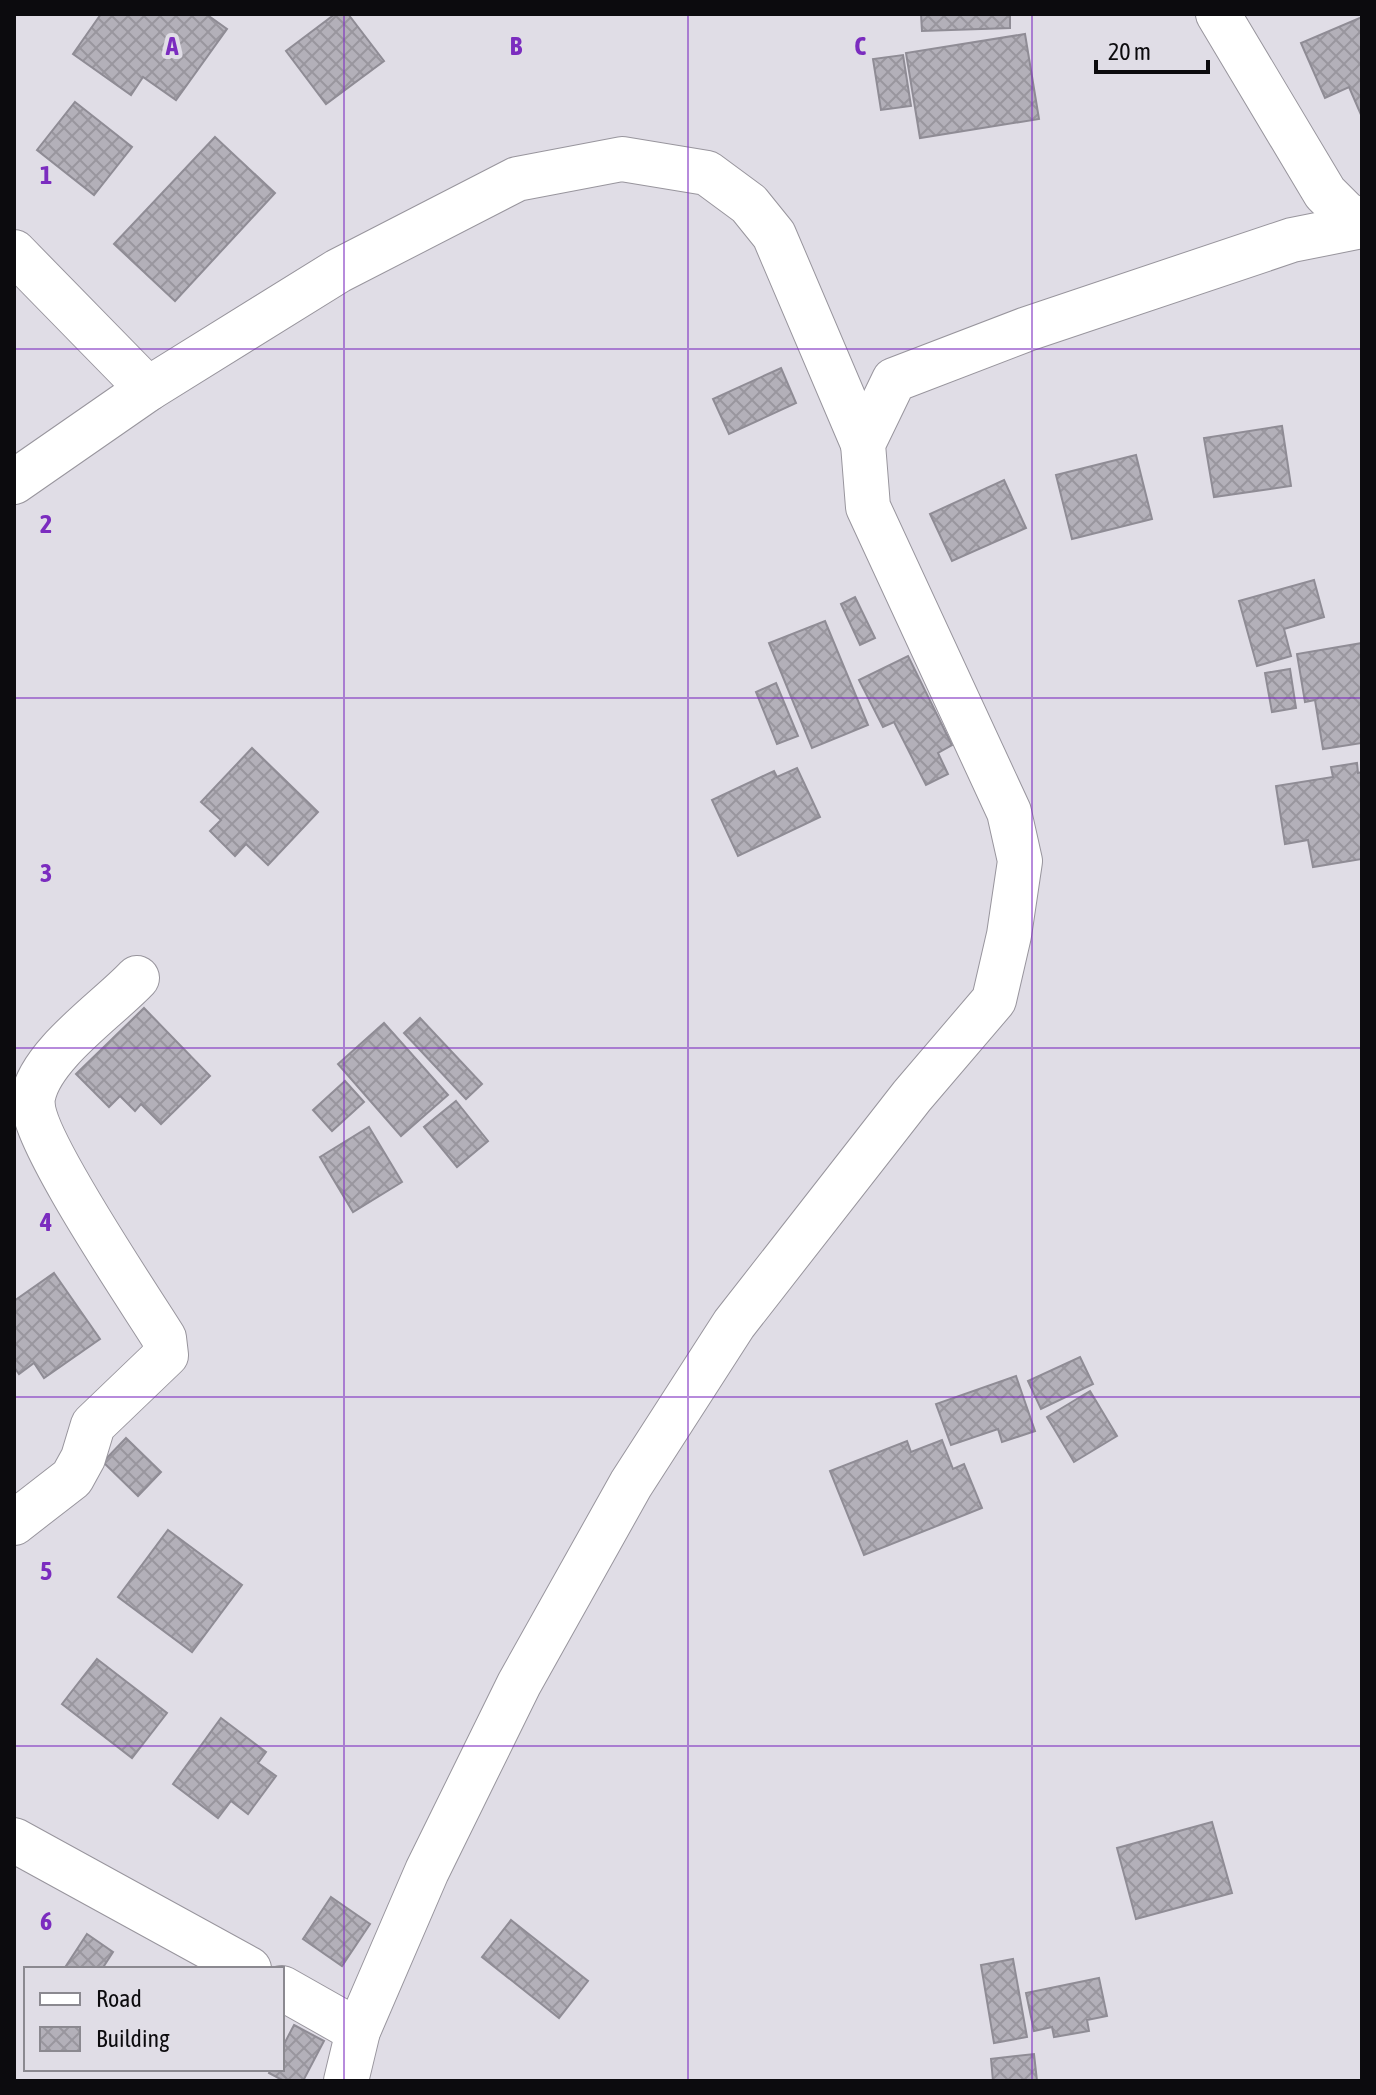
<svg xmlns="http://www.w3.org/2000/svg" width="1376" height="2095" font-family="'Asap Condensed',sans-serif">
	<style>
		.building { fill: url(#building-cross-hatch); stroke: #8f8c95; stroke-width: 2 }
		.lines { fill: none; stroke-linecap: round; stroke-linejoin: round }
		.minor-casing { stroke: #98959d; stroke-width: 46 }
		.minor { stroke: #fff; stroke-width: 44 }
		.grid { fill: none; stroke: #7b2cbf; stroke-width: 2; stroke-opacity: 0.55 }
		.grid-label { font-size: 26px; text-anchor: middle; font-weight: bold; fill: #7b2cbf; stroke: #e0dde6; stroke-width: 8; stroke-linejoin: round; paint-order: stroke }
	</style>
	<defs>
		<pattern id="building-cross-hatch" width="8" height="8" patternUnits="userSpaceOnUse" patternTransform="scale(2)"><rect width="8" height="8" fill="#b3b0b9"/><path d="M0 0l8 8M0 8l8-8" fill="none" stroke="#99969e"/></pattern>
	</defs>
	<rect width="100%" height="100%" fill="#e0dde6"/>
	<g class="building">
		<polygon points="101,14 206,14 227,29 176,100 143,77 131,95 73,54"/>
		<polygon points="335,14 348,14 384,61 326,104 286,51"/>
		<polygon points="921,14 1010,14 1010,28 922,31"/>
		<polygon points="1362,17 1362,117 1349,87 1325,98 1301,43"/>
		<polygon points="1025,34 1039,119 920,138 906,53"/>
		<polygon points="903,55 911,106 881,110 873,59"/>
		<polygon points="75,102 132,147 94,195 37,150"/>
		<polygon points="215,137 275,193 175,301 114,244"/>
		<polygon points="781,368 796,403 729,434 713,399"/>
		<polygon points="1282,426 1291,486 1214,497 1204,438"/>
		<polygon points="1136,455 1152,519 1072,539 1056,475"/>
		<polygon points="1004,480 1026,528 952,561 930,514"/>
		<polygon points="1314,580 1324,617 1284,629 1291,656 1257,666 1239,601"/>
		<polygon points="855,597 875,638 860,645 841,604"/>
		<polygon points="825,621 868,725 812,748 769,643"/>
		<polygon points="1362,643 1362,743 1323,749 1315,700 1305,702 1297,654"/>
		<polygon points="908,656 952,745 938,753 948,774 926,785 894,722 883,727 859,680"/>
		<polygon points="1290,669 1296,708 1272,712 1265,673"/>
		<polygon points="776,683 798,736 777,744 756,692"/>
		<polygon points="252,748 318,812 268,865 246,844 235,856 210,831 221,820 201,802"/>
		<polygon points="1357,763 1358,773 1362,772 1362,859 1313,867 1308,840 1285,844 1276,786 1333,777 1331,767"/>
		<polygon points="797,768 820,817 738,856 712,800 774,771 777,777"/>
		<polygon points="144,1008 210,1076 161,1124 141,1104 135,1111 120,1096 109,1107 76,1074"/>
		<polygon points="420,1018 482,1084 466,1099 404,1033"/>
		<polygon points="384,1023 448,1095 401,1136 338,1064"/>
		<polygon points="345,1081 364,1102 332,1131 313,1110"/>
		<polygon points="456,1101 488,1141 457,1167 424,1127"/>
		<polygon points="369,1127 402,1182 353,1212 320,1157"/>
		<polygon points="54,1273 100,1339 44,1378 34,1363 19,1374 14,1367 14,1301"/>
		<polygon points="1080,1357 1093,1384 1041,1409 1028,1381"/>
		<polygon points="1016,1376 1035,1431 1002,1442 998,1429 951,1445 936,1404"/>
		<polygon points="1090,1391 1117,1436 1074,1462 1047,1417"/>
		<polygon points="126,1438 161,1472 138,1496 103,1462"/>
		<polygon points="942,1440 953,1469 964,1464 982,1508 864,1555 830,1471 907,1441 911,1452"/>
		<polygon points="168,1530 242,1585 192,1652 118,1597"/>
		<polygon points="97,1659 167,1713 132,1758 62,1704"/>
		<polygon points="221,1718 266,1752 258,1763 276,1776 248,1814 231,1801 218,1818 173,1784"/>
		<polygon points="1212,1822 1232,1893 1136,1919 1117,1848"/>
		<polygon points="331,1897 370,1924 342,1966 303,1939"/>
		<polygon points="511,1920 588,1981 559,2018 482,1957"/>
		<polygon points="87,1934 113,1952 102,1969 64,1969"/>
		<polygon points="1013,1959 1027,2037 994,2043 981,1965"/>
		<polygon points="1099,1978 1107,2016 1087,2020 1089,2031 1054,2037 1052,2027 1034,2031 1026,1993"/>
		<polygon points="294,2025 324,2041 303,2081 284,2081 269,2073 271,2069 282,2069 282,2048"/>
		<polygon points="1034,2054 1037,2081 993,2081 991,2059"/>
	</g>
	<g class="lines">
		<defs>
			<g id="minor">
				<polyline points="1218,14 1325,193 1345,213 1362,223"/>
				<polyline points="14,252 148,389"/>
				<polyline points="14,482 148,389 338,271 517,179 622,159 707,173 749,204 774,235 863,444"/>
				<path d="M14 1523 72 1478 83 1458 93 1425 166 1355 164 1338C140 1299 27 1134 33 1097 41 1054 108 1009 137 978"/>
				<polyline points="14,1840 249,1969"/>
				<polyline points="282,1988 358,2031"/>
				<polyline points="346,2081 358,2031 427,1871 519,1684 631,1484 734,1324 912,1096 994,1000 1009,935 1020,861 1009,812 868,507 863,444 894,380 1027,329 1292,240 1362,226"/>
			</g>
		</defs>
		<use href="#minor" class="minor-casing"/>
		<use href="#minor" class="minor"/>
	</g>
	<path class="grid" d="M344 14V2081M688 14V2081M1032 14V2081M14 349H1362M14 698H1362M14 1048H1362M14 1397H1362M14 1746H1362"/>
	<g class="grid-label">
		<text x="172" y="55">A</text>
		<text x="516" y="55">B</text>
		<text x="860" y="55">C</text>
		<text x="46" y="184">1</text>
		<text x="46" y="533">2</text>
		<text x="46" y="882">3</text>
		<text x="46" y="1231">4</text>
		<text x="46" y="1580">5</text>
		<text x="46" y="1930">6</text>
	</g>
	<rect width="1376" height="2095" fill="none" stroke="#0c0b0e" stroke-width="32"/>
	<rect x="24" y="1967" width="260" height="104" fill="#e0dde6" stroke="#8b8990" stroke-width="2"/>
	<rect x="40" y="1993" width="40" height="12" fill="#ffffff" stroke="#8b8990" stroke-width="2"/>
	<text x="96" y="2007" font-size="24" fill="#0c0b0e">Road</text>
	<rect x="40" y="2027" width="40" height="24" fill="url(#building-cross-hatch)" stroke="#8b8990" stroke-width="2"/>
	<text x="96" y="2047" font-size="24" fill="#0c0b0e">Building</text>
	<path d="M1096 60v12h112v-12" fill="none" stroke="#0c0b0e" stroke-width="4"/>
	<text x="1108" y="60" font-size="24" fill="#0c0b0e" stroke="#e0dde6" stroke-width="6" paint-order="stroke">20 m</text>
</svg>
